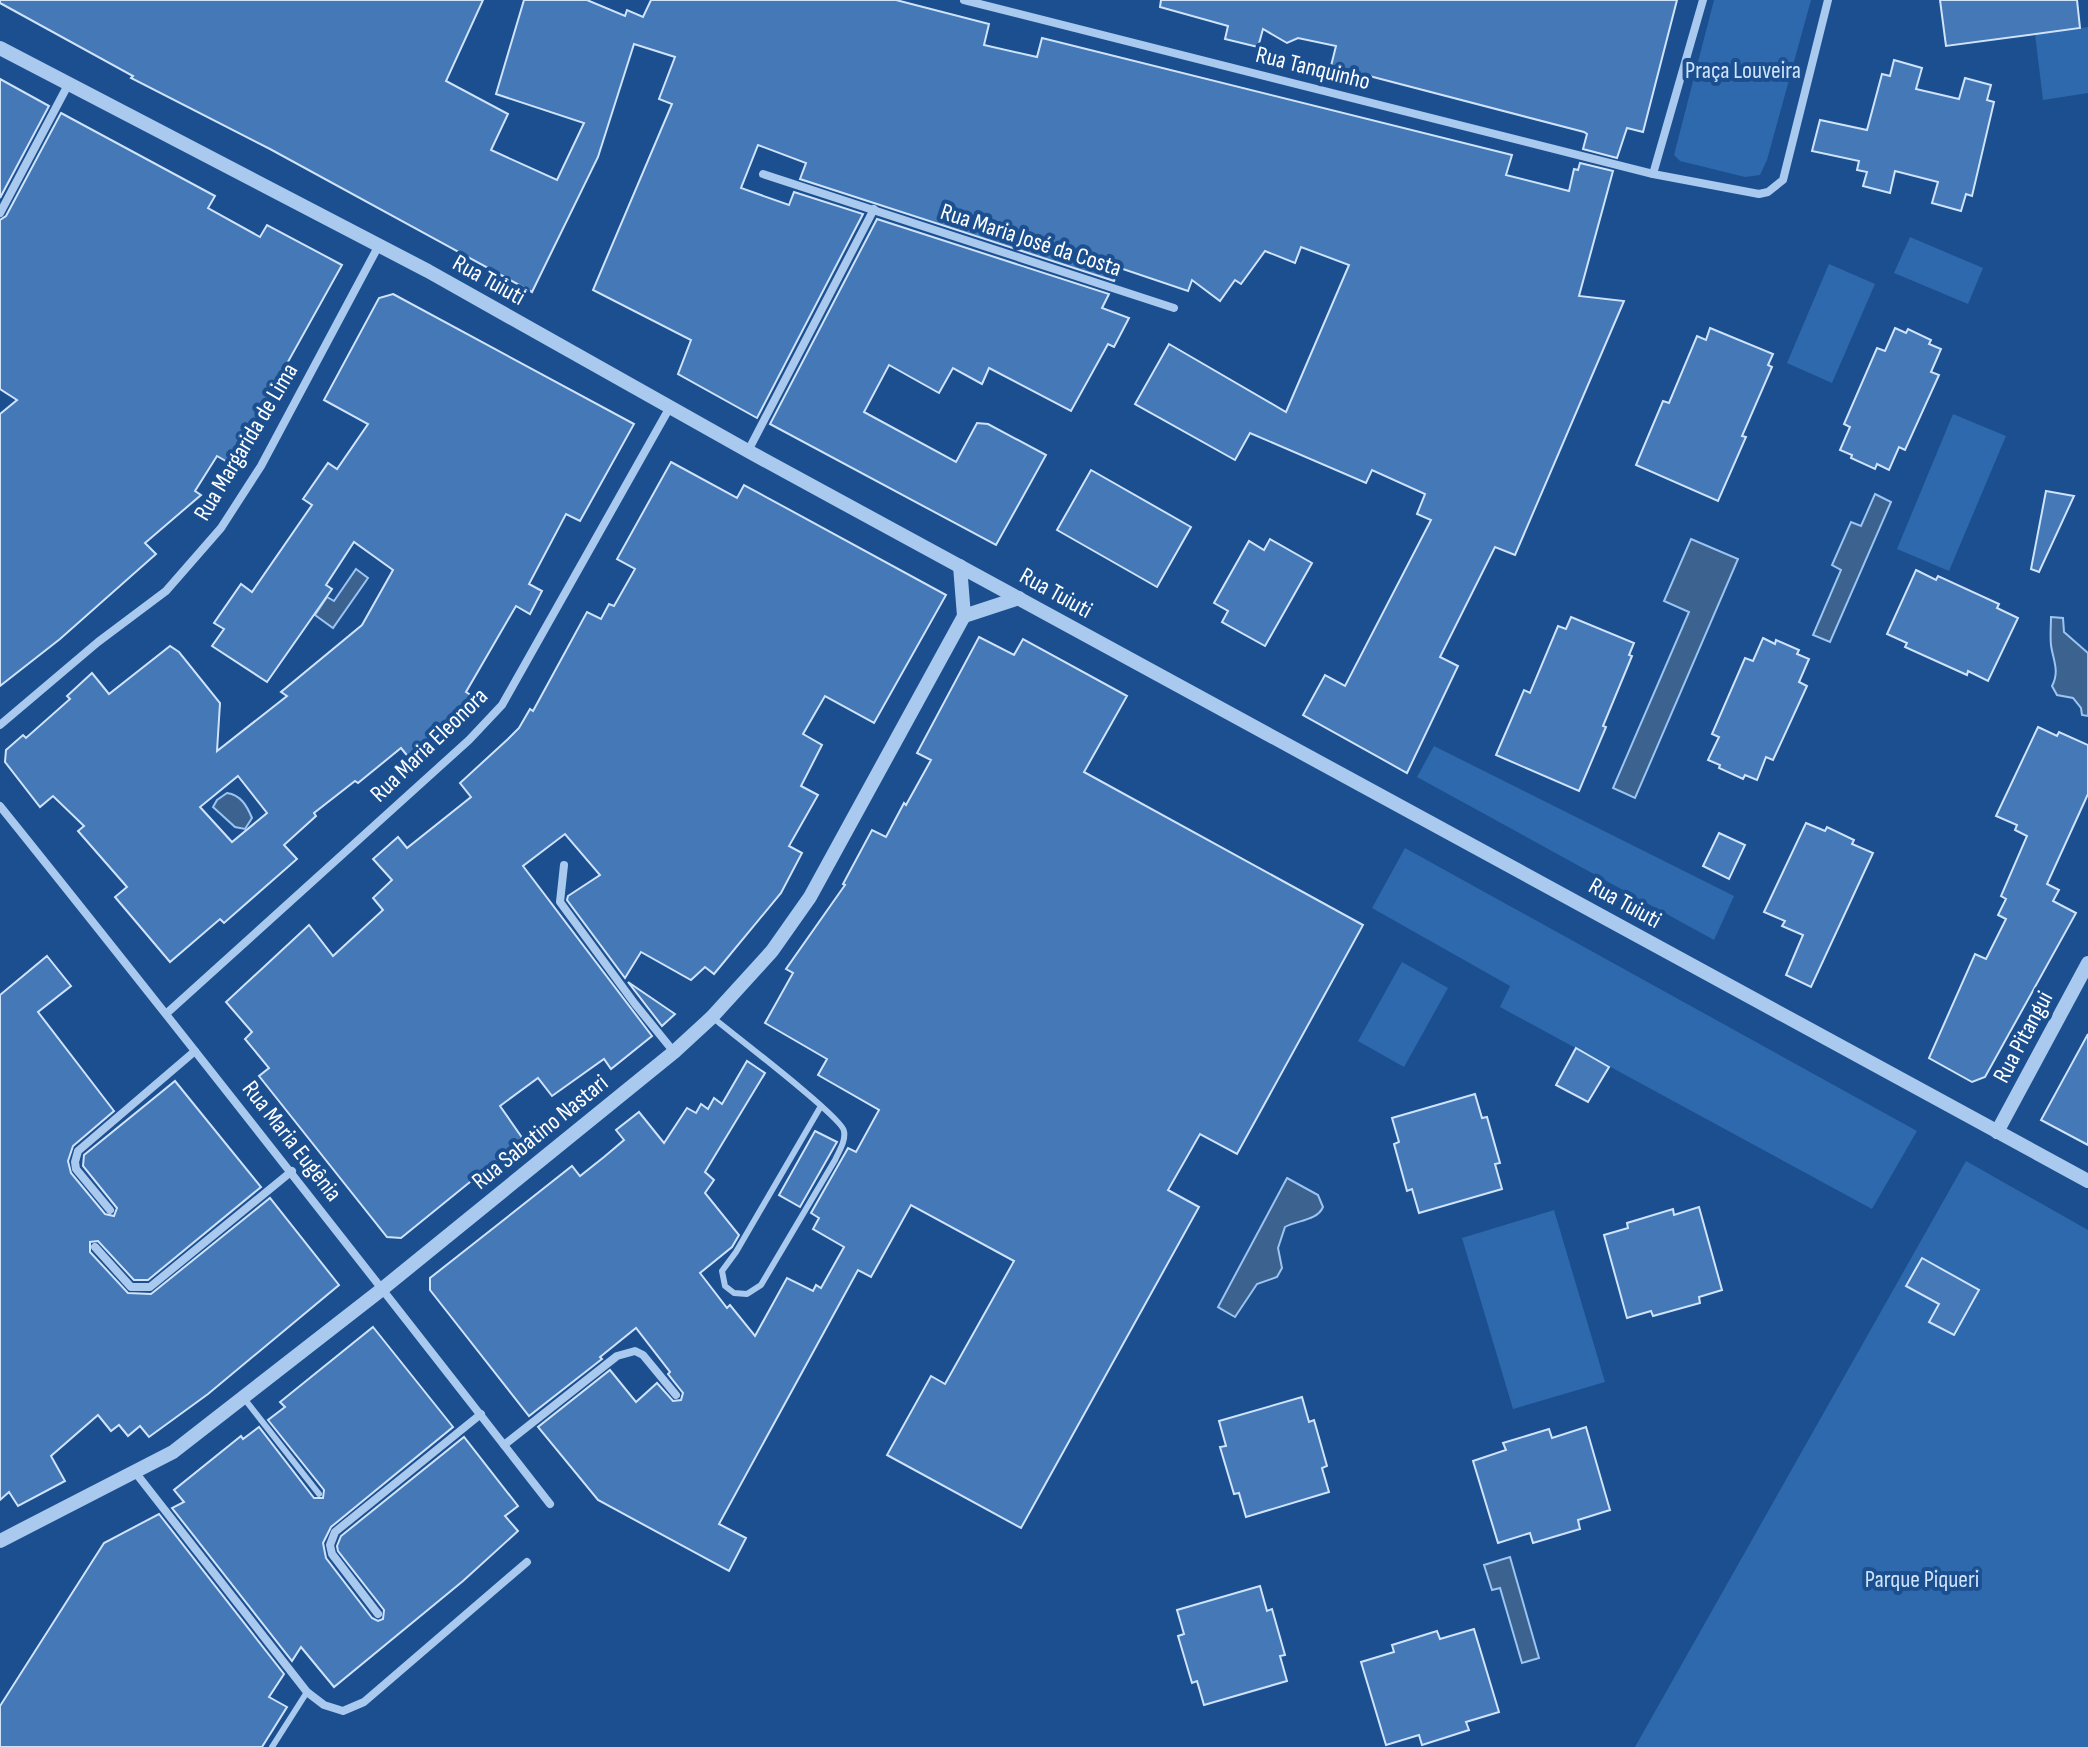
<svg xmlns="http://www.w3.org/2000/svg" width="2088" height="1747" font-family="'Sofia Sans Condensed',sans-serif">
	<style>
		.green { fill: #2e69ad }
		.water { fill: #3c6290; stroke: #9cc4f0; stroke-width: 2 }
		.building { fill: #4478b7; stroke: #cfe3fa; stroke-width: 2; fill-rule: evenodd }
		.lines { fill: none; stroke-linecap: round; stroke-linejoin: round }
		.service { stroke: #a9c9ee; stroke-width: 6 }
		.minor { stroke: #a9c9ee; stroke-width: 8 }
		.tertiary { stroke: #a9c9ee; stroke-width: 14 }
		.labels { text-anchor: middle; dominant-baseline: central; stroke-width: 8; stroke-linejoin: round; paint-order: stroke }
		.street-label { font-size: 24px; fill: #fff; stroke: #1b4f8f }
		.park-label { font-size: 24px; fill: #cfe3fa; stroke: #1b4f8f }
	</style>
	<rect width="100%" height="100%" fill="#1b4f8f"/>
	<g class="green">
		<polygon points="1714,0 1811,0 1767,160 1760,175 1745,177 1680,161 1674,155"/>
		<polygon points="2088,27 2088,93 2043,100 2035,34"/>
		<polygon points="1910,237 1983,268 1968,304 1894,273"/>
		<polygon points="1829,264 1875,284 1832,383 1787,363"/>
		<polygon points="1953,414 2006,436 1949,571 1897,549"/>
		<polygon points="1434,746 1734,896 1714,940 1417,777"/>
		<polygon points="1405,848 1917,1131 1872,1209 1500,1007 1510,986 1372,908"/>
		<polygon points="1402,962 1448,988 1404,1067 1358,1041"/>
		<polygon points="1966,1161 2088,1230 2088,1747 1635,1747"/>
		<polygon points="1554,1210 1605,1382 1513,1409 1462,1238"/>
	</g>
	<g class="water">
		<polygon points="1875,494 1891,502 1830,642 1813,635 1841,570 1832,565 1851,522 1861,526"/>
		<polygon points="1691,539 1738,559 1635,798 1613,788 1689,612 1664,601"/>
		<polygon points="356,569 368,578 333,628 315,615 327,597 334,601"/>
		<path d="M2051 617 2063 618 2064 632 2088 653V716L2082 715 2081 708 2073 698 2057 695 2052 686C2060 671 2053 660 2051 645 2050 636 2051 626 2051 617Z"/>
		<path d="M227 793C241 795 247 806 252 818L245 829 235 827 213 807 217 800Z"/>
		<path d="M1287 1178 1318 1195 1323 1207C1317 1221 1297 1220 1285 1227L1278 1248 1282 1268 1277 1277 1257 1284 1235 1317 1218 1307Z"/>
		<polygon points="1510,1557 1539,1658 1522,1663 1500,1588 1492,1590 1484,1565"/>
	</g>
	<g class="building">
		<polygon points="0,0 483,0 446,81 508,114 491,150 557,180 584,123 496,94 524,0 587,0 625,16 627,10 643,17 651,0 896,0 989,24 984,45 1037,57 1042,38 1512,155 1506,175 1569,191 1574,169 1578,170 1580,163 1613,171 1579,296 1624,301 1515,555 1495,547 1440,657 1458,666 1407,773 1303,715 1325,675 1345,686 1431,520 1417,514 1425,494 1372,470 1366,483 1250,433 1235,460 1135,404 1169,344 1286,412 1349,265 1301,247 1295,263 1265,251 1241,284 1235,280 1220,301 1192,280 1188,291 1120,268 1114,281 800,179 806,163 758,145 741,188 789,205 794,192 863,214 757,418 678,374 691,340 593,290 672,104 659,99 675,57 634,44 598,157 532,292 270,149 131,78 133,76 0,3"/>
		<polygon points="1161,0 1677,0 1643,132 1627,128 1617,158 1583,149 1587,134 1584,132 1331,66 1336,46 1298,38 1287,43 1263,29 1258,47 1225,39 1228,26 1160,7"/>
		<polygon points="1940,0 2077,0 2080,28 1946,46"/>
		<polygon points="1894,60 1922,68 1916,89 1959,99 1965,78 1991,85 1987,100 1994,102 1972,196 1966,194 1961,211 1932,203 1938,182 1895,171 1890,193 1863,186 1867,172 1857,170 1859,161 1812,151 1820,120 1867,130 1882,74 1890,76"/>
		<polygon points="0,79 49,106 0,198"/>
		<polygon points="61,113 215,196 208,208 260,237 267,225 342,265 231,464 217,456 195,491 201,495 145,543 156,554 60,639 0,686 0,414 17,400 0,389 0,220 6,216"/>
		<polygon points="877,219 1109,294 1102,308 1129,318 1114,347 1108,344 1071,411 989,368 982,384 953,368 939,393 889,365 864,412 956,462 977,423 988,424 1046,455 996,545 770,424"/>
		<path d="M393 294 634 424 580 521 566 514 529 584 542 591 530 614 516 606 466 692 478 700 410 759 401 748 358 783 355 781 314 813 316 816 284 845 297 859 224 923 220 919 170 962 115 897 127 887 78 831 84 826 53 796 40 807 5 762 6 750 23 735 26 738 70 699 67 696 92 673 109 694 170 646 179 652 220 703 217 751 287 696 281 692 362 625 393 570 354 542 326 585 332 589 267 682 212 646 224 629 214 623 241 584 252 592 312 505 303 499 328 463 337 469 368 424 324 400 379 298ZM238 776 267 813 232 842 200 807Z"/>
		<polygon points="1710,328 1773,354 1768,365 1772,367 1742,436 1746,437 1718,501 1636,465 1663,401 1669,403 1697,336 1706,340"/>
		<polygon points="1895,328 1906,333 1908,329 1931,340 1929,344 1941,349 1931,372 1939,375 1905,450 1899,447 1889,470 1877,464 1875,469 1851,458 1852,455 1840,450 1850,427 1844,424 1877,348 1885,351"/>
		<polygon points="671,462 737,498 744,485 946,595 874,723 825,696 803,734 822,745 801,786 818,795 789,846 802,853 781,893 714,974 705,967 691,980 641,952 625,978 567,900 568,896 600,875 565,834 523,866 652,1036 611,1069 604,1059 552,1096 538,1078 500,1106 523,1139 401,1238 387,1237 259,1076 269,1068 245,1039 252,1032 226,1002 309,925 333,956 383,910 373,898 392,880 373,859 398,837 407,848 471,797 460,783 508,739 519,728 530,709 533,711 587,612 601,619 609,604 614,606 635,569 617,559"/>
		<polygon points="1091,470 1191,527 1157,587 1057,530"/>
		<polygon points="2046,491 2074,496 2039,572 2031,569"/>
		<polygon points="1270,539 1312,563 1265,646 1222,622 1228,611 1214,603 1249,541 1264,550"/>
		<polygon points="1916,570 1936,580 1938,576 1999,604 1997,608 2018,618 1988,681 1968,671 1967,675 1905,647 1907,643 1887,634"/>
		<polygon points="1571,617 1634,643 1629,655 1632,656 1603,726 1606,727 1579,791 1496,755 1524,690 1530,693 1558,626 1566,629"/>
		<polygon points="979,637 1014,655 1023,639 1127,696 1084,772 1363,925 1237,1154 1200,1134 1168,1190 1199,1207 1021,1528 887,1455 931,1376 945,1384 1014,1261 911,1205 871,1277 858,1270 719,1524 746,1538 729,1571 598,1500 538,1427 610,1370 636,1402 657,1383 673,1401 681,1400 683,1393 668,1374 670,1372 636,1328 600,1357 602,1359 529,1416 430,1290 430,1278 572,1166 580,1176 604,1157 624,1140 616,1130 639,1112 664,1143 687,1108 696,1113 701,1104 708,1109 714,1098 722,1104 747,1061 765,1073 705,1172 714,1180 705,1193 739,1235 732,1247 700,1273 727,1308 730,1305 755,1336 787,1278 813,1291 816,1285 821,1288 844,1247 813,1229 819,1218 811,1213 848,1148 856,1152 879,1110 818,1075 827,1059 765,1023 793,973 786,969 845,885 843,884 872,830 886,837 904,803 906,805 931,760 917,753"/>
		<polygon points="1763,638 1775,644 1776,640 1799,650 1797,654 1809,659 1799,682 1807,686 1773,760 1766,757 1757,780 1745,775 1743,779 1719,768 1720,765 1708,760 1719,737 1712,734 1745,658 1753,661"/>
		<polygon points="2038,727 2057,736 2059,732 2088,745 2088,794 2047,884 2059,890 2053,901 2076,913 1985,1077 1972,1082 1929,1058 1975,954 1986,959 2006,919 1998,915 2006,899 2001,896 2027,836 2015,830 2017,825 1996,816"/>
		<polygon points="1806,823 1825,831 1827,827 1854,840 1852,844 1873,853 1811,987 1786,975 1803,935 1782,926 1785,921 1764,912"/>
		<polygon points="1719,833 1745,845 1729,879 1703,866"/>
		<polygon points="47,956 71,986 38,1012 114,1111 73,1146 68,1161 71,1173 105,1214 114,1216 117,1208 83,1166 84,1155 175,1081 261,1187 148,1280 134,1280 98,1241 90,1242 90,1252 128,1293 151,1294 270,1198 339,1285 208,1394 149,1437 140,1426 128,1436 119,1425 111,1431 98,1415 51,1456 65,1481 18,1506 9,1492 0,1500 0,995"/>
		<polygon points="628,982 675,1014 662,1026"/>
		<polygon points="2088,1034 2088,1145 2041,1120"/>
		<polygon points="1576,1048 1609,1067 1588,1102 1556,1085"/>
		<polygon points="1475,1094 1482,1118 1487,1117 1500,1163 1495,1164 1502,1189 1419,1213 1412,1189 1407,1191 1394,1144 1399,1142 1392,1118"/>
		<polygon points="815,1131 837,1142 800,1207 779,1195"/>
		<polygon points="1699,1207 1722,1290 1699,1297 1700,1303 1653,1316 1651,1311 1627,1318 1604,1235 1628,1228 1627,1223 1673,1209 1674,1215"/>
		<polygon points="1922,1258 1979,1290 1954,1335 1929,1322 1939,1304 1906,1286"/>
		<polygon points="373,1327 453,1427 331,1527 323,1543 326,1558 372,1618 378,1621 383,1619 384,1610 338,1551 337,1546 341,1536 464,1437 518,1506 505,1516 518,1531 463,1581 334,1687 301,1647 292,1661 172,1508 184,1502 174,1490 241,1436 243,1439 259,1427 314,1498 323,1498 324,1490 268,1420 285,1407 280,1402"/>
		<polygon points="1302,1397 1309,1422 1314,1420 1327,1466 1322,1468 1329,1492 1246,1517 1239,1493 1234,1494 1220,1447 1226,1446 1219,1421"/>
		<polygon points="1586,1427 1610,1510 1578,1520 1580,1529 1533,1543 1530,1533 1498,1543 1473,1461 1506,1450 1503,1443 1549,1429 1552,1438"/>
		<polygon points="159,1514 284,1674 269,1697 287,1707 262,1747 0,1747 0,1706 104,1543"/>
		<polygon points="1260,1586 1267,1611 1272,1609 1285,1655 1280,1656 1287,1681 1204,1705 1197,1681 1192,1683 1178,1636 1184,1634 1177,1610"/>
		<polygon points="1474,1629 1499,1712 1466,1722 1469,1730 1422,1745 1419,1735 1386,1745 1361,1662 1394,1652 1392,1645 1437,1631 1440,1639"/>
	</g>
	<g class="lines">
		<g class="service">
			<path d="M712 1017C730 1032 842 1117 844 1131 846 1141 839 1151 835 1160L761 1285 747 1294 734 1293 725 1286 722 1271 736 1252 821 1106"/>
			<polyline points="243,1397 319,1494"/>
			<polyline points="272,1747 307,1692"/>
		</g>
		<g class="minor">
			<polyline points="964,0 1653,174"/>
			<polyline points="1703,0 1653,174 1759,194 1768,192 1783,180 1828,0"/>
			<polyline points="763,174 1174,308"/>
			<polyline points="0,213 69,83"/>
			<polyline points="748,451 874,209"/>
			<polyline points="0,725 98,642 166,591 221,528 261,466 379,245"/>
			<path d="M0 806C186 1037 368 1271 550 1504"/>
			<polyline points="564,865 560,902 635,1004 674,1052"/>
			<polyline points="167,1013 469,740 502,705 670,407"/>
			<polyline points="110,1210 76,1169 75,1162 78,1151 195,1051"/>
			<polyline points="95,1247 131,1287 150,1287 292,1171"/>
			<polyline points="504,1445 617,1356 635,1351 643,1355 676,1395"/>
			<polyline points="135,1472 307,1692 324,1705 343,1711 364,1702 527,1562"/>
			<polyline points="378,1614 332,1554 330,1545 335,1532 481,1414"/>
		</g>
		<g class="tertiary">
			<polyline points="0,48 428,271 748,451 2088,1181"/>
			<polyline points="964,616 1019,598"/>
			<polyline points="1997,1132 2088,963"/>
			<polyline points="0,1541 173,1452 381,1290 674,1052 712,1017 772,951 810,897 964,616 960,566"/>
		</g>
	</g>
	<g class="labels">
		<g class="street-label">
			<text transform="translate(1313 68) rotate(14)">Rua Tanquinho</text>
			<text transform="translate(1031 240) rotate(18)">Rua Maria José da Costa</text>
			<text transform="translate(489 280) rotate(29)">Rua Tuiuti</text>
			<text transform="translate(246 442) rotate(-59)">Rua Margarida de Lima</text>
			<text transform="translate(1056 593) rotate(29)">Rua Tuiuti</text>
			<text transform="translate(429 745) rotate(-44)">Rua Maria Eleonora</text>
			<text transform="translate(1625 903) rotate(29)">Rua Tuiuti</text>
			<text transform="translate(2023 1037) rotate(-62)">Rua Pitangui</text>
			<text transform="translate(540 1132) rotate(-39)">Rua Sabatino Nastari</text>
			<text transform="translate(292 1141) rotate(52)">Rua Maria Eugênia</text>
		</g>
		<g class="park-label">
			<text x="1743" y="70">Praça Louveira</text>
			<text x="1922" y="1579">Parque Piqueri</text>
		</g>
	</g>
</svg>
